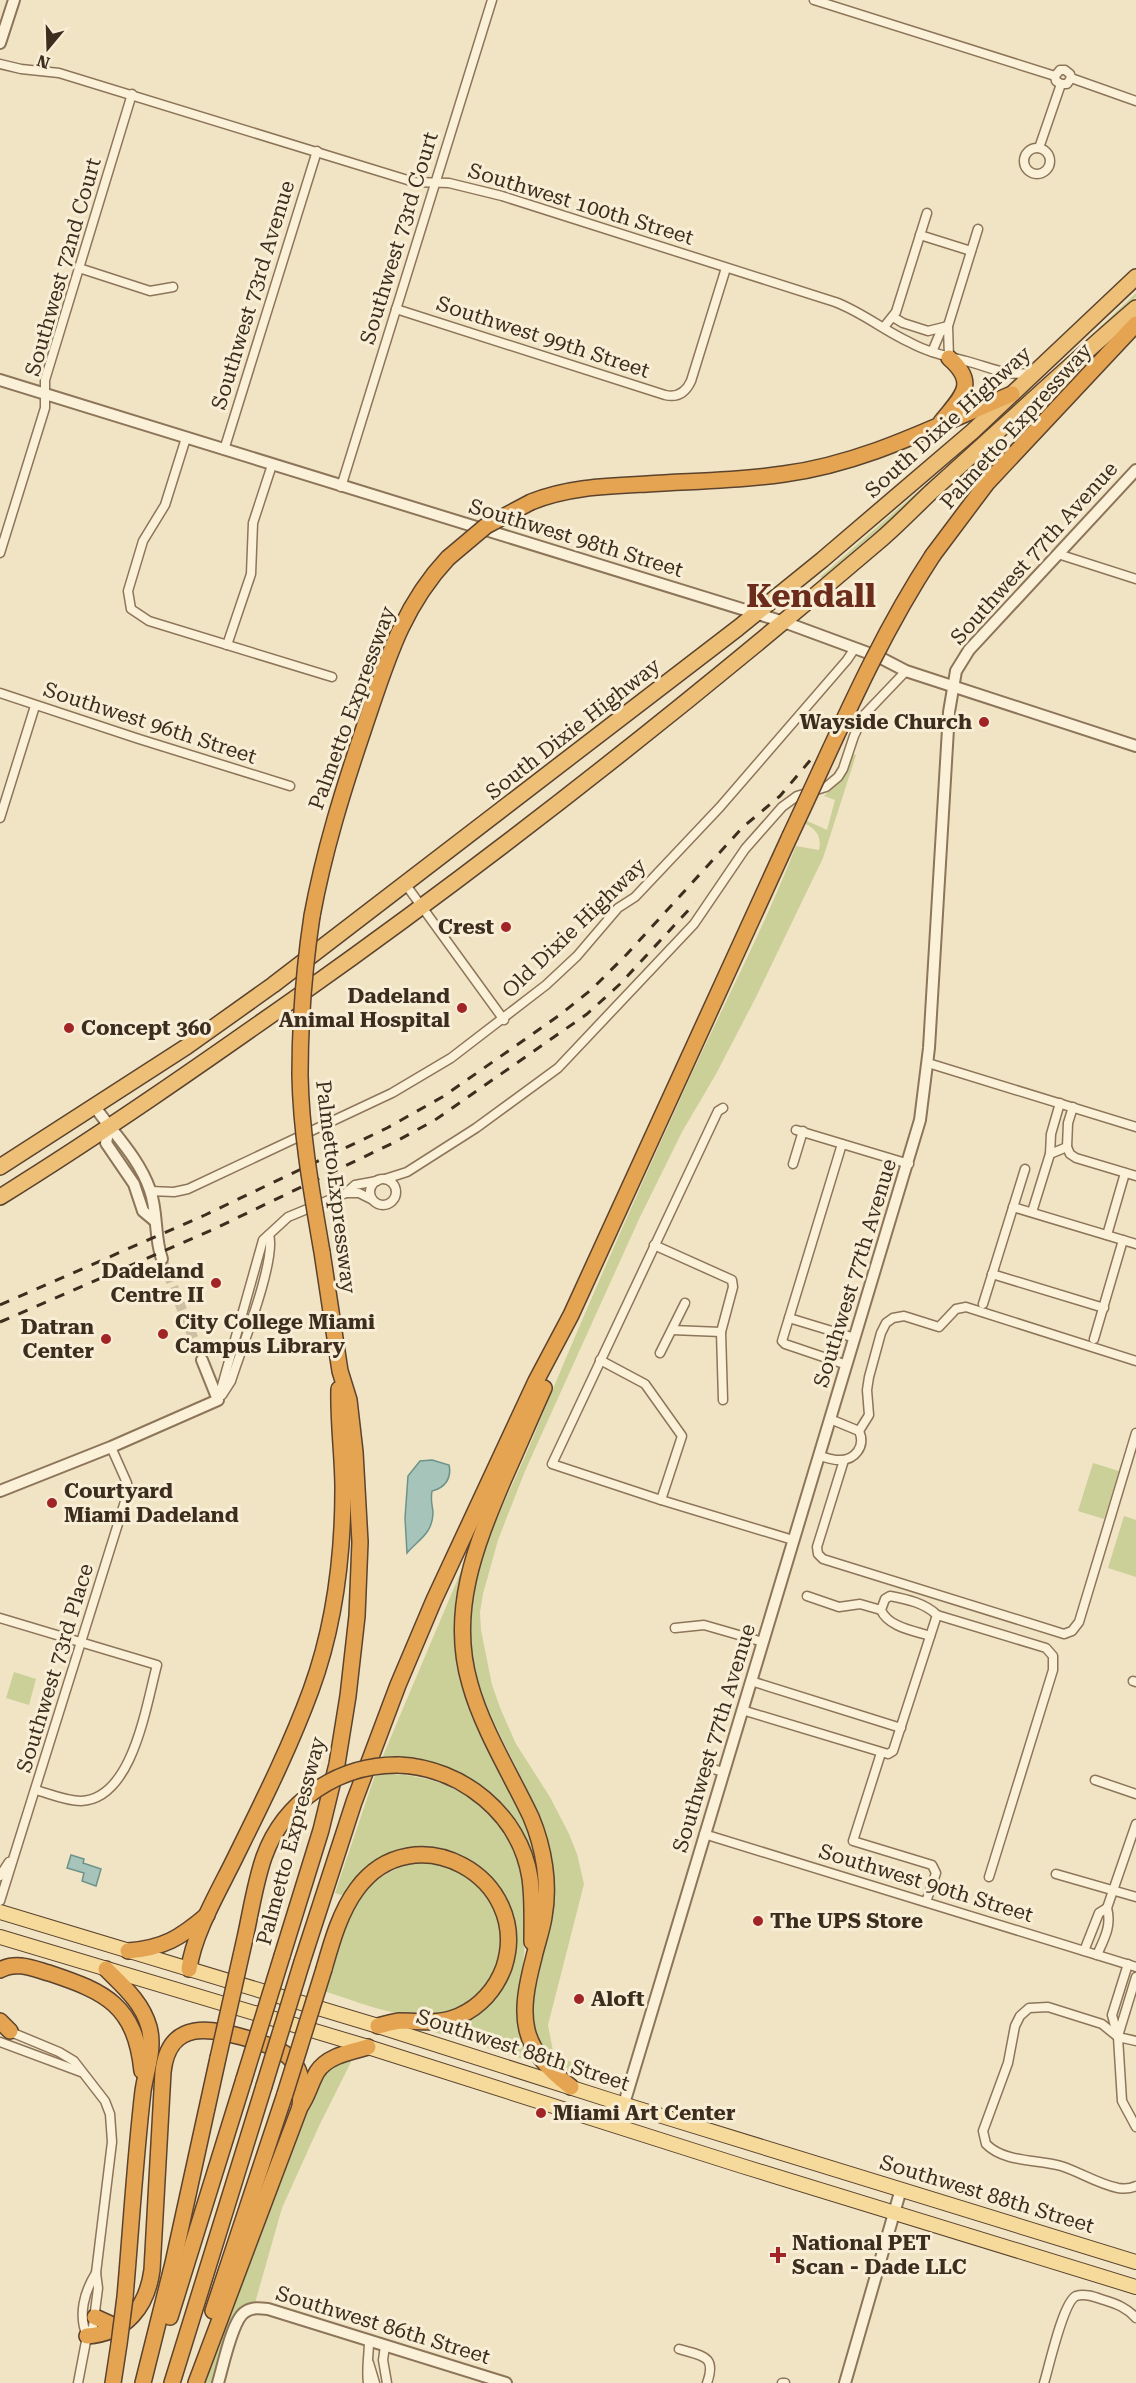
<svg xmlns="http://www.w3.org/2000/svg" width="1136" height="2383" font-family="'Roboto Serif',serif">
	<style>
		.green { fill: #cad097 }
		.water { fill: #a7c4bb; stroke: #6c938a; stroke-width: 1.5 }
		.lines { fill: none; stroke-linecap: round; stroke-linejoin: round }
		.tertiary-tunnel { stroke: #cdbfa4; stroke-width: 10; stroke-dasharray: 10 5; stroke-linecap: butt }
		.minor-casing { stroke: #8d7559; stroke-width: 11 }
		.tertiary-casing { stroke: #8d7559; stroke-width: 14 }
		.primary-casing { stroke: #5b432e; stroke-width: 16 }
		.trunk-casing { stroke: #5b432e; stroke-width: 18 }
		.motorway-casing { stroke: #5b432e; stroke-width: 18 }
		.minor { stroke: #fbf1d9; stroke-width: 8 }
		.tertiary { stroke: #fbf1d9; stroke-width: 10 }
		.primary { stroke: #f6da9b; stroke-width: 14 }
		.trunk { stroke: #eebf76; stroke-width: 15 }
		.motorway { stroke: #e5a451; stroke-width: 15 }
		.rail { stroke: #3d2d1e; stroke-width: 3; stroke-dasharray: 10 10; stroke-linecap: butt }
		.motorway-bridge-casing { stroke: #5b432e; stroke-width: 18; stroke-linecap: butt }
		.motorway-bridge { stroke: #e5a451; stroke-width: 15 }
		.poi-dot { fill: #a12526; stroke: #f8eed5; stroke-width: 2 }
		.labels { text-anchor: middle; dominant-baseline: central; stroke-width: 6; stroke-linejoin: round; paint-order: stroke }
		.street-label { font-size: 21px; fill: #3d2d1e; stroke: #f8eed5 }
		.poi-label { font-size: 21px; font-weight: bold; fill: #3d2d1e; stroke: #f8eed5; text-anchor: start }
		.town-label { font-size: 33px; font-weight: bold; fill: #6c2c1b; stroke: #f8eed5 }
	</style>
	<rect width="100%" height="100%" fill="#f1e4c5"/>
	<g class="green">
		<polygon points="1136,293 1136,297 956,463 822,578 820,577 1028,395"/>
		<path d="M853 754 856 755 823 858 756 997 716 1074 682 1132 640 1217 525 1471 498 1540 483 1594 480 1612 481 1630 492 1685 501 1710 516 1744 550 1797 569 1834 577 1854 584 1884 548 2025 554 2056 575 2063 571 2073 553 2061 542 2047 535 2037 530 2017 553 1906C566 1803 464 1724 470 1618 474 1555 506 1502 530 1445 581 1319 637 1194 693 1071 728 996 766 923 796 846L819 850C822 836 816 829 804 823L805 820 827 830 835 800 824 796 842 779Z"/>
		<polygon points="1093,1463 1119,1471 1104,1519 1078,1511"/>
		<polygon points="1124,1516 1136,1520 1136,1577 1108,1568"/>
		<path d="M462 1569C460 1580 456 1593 455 1605 448 1670 480 1726 507 1782 519 1807 533 1832 536 1859L534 1860C513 1793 449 1757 382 1758Z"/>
		<polygon points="14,1672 36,1679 29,1705 6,1698"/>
		<path d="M392 1774C466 1777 519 1824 525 1900 528 1941 520 1983 518 2024L521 2037 529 2055 523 2059 431 2031 428 2027 493 1995 508 1907 491 1879 464 1859 379 1860 365 1870 344 1896 335 1893 375 1775Z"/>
		<path d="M422 1862C525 1868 526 2008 431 2015 395 2018 358 2002 324 1991 343 1933 351 1873 422 1862Z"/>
		<polygon points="352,2060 319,2126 282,2208 255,2303 245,2306 226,2339 212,2383 204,2383 321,2076 334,2063 335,2066"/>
	</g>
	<g class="water">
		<path d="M432 1460 449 1465C452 1478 445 1488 432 1491 430 1503 433 1505 433 1514 432 1534 418 1540 407 1553L405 1518 408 1476 420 1461Z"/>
		<polygon points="71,1855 84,1859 83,1863 101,1869 96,1886 82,1881 84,1873 67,1868"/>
	</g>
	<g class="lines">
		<polyline class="tertiary-tunnel" points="162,1259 202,1360"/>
		<defs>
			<g id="minor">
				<polyline points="814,0 1055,76"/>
				<path d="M0 64 21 69 59 73 414 182 449 183 502 196 835 302C862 312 883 330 909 342 927 352 946 356 966 361 990 367 1008 378 1034 372"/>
				<polyline points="1071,78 1067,84 1061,84 1056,81 1055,76 1060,70 1065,70 1070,74 1071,78 1136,101"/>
				<circle cx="1037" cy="161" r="13"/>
				<polyline points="1039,148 1061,84"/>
				<polyline points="920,235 971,251"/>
				<polyline points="79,268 150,291 173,287"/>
				<path d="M396 309 665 395C678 398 686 392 691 381L726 268"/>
				<polyline points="893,317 903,323 928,331 948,326"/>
				<polyline points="884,327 896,312 927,213"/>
				<polyline points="932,352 940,333 947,326"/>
				<polyline points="949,358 948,326 978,229"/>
				<polyline points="186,438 165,505 143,541 128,591 131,609 149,621 332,677"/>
				<polyline points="224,450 317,151"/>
				<polyline points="341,487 492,0"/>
				<polyline points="0,553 45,408 45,380 132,94"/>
				<polyline points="1058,554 1136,579"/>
				<polyline points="227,645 251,574 253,523 272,465"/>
				<polyline points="0,693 139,739 290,786"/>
				<polyline points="0,818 35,706"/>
				<polyline points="406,885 504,1020"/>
				<polyline points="928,1063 1136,1127"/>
				<polyline points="723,1108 718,1111 552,1464 661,1500 793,1540"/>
				<polyline points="796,1130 909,1164"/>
				<polyline points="842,1144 782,1341 785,1344 847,1365"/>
				<polyline points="1067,1147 1070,1154 1076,1158 1136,1176"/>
				<polyline points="1050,1154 1067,1147 1068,1123 1073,1107"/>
				<polyline points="793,1164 803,1131"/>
				<circle cx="383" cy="1192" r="13"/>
				<polyline points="385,1179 407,1172 476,1128 558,1068 694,924 745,849 782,807 797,796 826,787 838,777 843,769 854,736 864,715 906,671"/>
				<polyline points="150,1191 174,1192 188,1189 392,1093 451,1058 546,985 577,956 618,908 635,897 720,807 847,660 855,648"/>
				<polyline points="346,1193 359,1193 371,1199"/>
				<polyline points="1013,1207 1136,1244"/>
				<polyline points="1032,1212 1050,1154 1051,1134 1060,1103"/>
				<polyline points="1107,1235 1125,1173"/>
				<polyline points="654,1245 732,1280 733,1287 721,1332 723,1400"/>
				<polyline points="992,1274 1104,1308"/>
				<polyline points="983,1304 1025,1169"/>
				<polyline points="789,1318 855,1338"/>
				<polyline points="672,1330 721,1332"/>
				<polyline points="1094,1339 1123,1240"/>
				<polyline points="660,1353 685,1303"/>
				<polyline points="600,1360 645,1384 682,1436 661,1500"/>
				<path d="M222 1395 231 1381C240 1352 277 1259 269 1235"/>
				<polyline points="218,1400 263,1240 288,1217 346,1193 355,1185 377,1181"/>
				<polyline points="859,1431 869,1415 867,1390 869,1377 881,1333 886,1323 893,1318 904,1316 939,1327 956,1309 966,1307 1136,1361"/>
				<path d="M819 1456C825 1457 832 1460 838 1460 855 1461 866 1446 859 1431L830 1419"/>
				<polyline points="844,1460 817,1547 818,1554 823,1559 1064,1634 1072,1631 1079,1622 1136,1433"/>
				<polyline points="807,1596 839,1607 860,1604 881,1610"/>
				<path d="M0 1618 157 1665C146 1705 133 1799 81 1801 66 1801 50 1794 36 1790"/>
				<polyline points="675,1628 704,1625 763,1642"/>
				<path d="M930 1636C915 1631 888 1627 881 1610L885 1599 890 1596C906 1599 925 1603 937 1615"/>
				<polyline points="751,1681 901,1728"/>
				<polyline points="1133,1681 1136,1682"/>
				<polyline points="742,1710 888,1754 893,1751 937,1615 1046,1648 1053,1656 1053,1670 989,1877"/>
				<polyline points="881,1753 853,1841 932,1865 936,1873 926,1902"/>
				<polyline points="707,1767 723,1772"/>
				<polyline points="1095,1780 1136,1794"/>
				<polyline points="704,1834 1136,1967"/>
				<polyline points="1056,1874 1136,1897"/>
				<polyline points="0,1876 9,1862"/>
				<polyline points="0,1901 127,1495 127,1483 111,1447"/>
				<polyline points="1084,1951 1099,1913 1107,1908"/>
				<path d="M1097 1955C1104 1939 1112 1926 1107 1908L1136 1824"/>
				<polyline points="1128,1964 1112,2015 1118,2037 1122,2101 1136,2127"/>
				<polyline points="6,2030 59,2052 74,2061 105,2101 110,2114 112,2142 96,2273 98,2288 93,2327 87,2336 78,2383"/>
				<polyline points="1118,2036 1136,1977"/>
				<path d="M1136 2041 1118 2037 1102 2024 1048 2007 1029 2008 1020 2016 1015 2026 1008 2063 983 2131 986 2144C1005 2163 1037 2159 1061 2166 1080 2172 1098 2184 1118 2188 1124 2189 1130 2189 1136 2186"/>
				<polyline points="0,2042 81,2072"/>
				<path d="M87 2336C78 2315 84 2292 96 2273"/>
				<polyline points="385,2346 383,2360 387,2383"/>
				<path d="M679 2349C702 2356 717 2355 707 2383"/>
				<polyline points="369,2363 375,2383"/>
				<path d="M368 2383C366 2369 369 2355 369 2341"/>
				<polyline points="782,2383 785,2383"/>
				<path d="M1044 2383C1049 2367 1063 2302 1076 2296 1085 2293 1095 2297 1104 2300 1117 2304 1127 2308 1136 2318"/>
			</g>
			<g id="tertiary">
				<polyline points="0,43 14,0"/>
				<polyline points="0,380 784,622 879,657 906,671 1136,746"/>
				<path d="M95 1107C114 1134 139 1158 150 1190 158 1212 154 1237 162 1259"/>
				<polyline points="109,1127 106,1143 134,1184 143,1211 155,1221"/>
				<polyline points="0,1491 111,1447 218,1400 202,1360"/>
				<polyline points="617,2127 920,1120 929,1048 949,712 956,671 969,650 1136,470"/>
				<path d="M218 2383C223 2367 232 2320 245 2312 252 2307 260 2308 268 2309L506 2383"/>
				<polyline points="845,2383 901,2189"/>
			</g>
			<g id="primary">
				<polyline points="0,1912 378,2026 613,2101 1136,2262"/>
				<polyline points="0,1937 368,2047 742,2166 1136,2287"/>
			</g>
			<g id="trunk">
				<polyline points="0,1167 186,1047 273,985 738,628 822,560 973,431 1136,277"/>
				<path d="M0 1197C103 1133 202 1064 301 994 500 853 692 701 878 542 896 527 913 509 931 492 999 431 1066 368 1136 308"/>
			</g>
			<g id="motorway">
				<path d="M941 422C961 397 979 384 949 358"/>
				<path d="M531 502C568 487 607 486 647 484 693 481 739 481 784 474 866 463 937 425 1012 394"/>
				<polyline points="933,555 987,483 1136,324"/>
				<path d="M312 916C324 851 343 790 364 728 386 664 401 608 448 558"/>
				<path d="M544 1388C530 1419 517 1450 503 1481 475 1547 449 1612 470 1684 482 1728 511 1775 531 1817 544 1848 550 1884 544 1917 542 1930 537 1944 534 1957 518 2018 519 2047 571 2087"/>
				<path d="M399 1765C462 1768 520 1814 530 1878 533 1899 532 1921 532 1942"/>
				<path d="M128 1951C164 1948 180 1938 207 1915"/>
				<polyline points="282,1956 321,1830 337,1764 348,1696 357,1616 360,1542 355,1452 349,1400 340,1371 322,1252"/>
				<polyline points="302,1962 354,1802 398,1685 434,1600 536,1381 571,1315 790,836"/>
				<path d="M106 1969C123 1986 142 2002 149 2027 155 2049 146 2070 143 2091 135 2159 131 2229 125 2297"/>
				<path d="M189 1969C193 1936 217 1894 232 1864 260 1807 289 1750 311 1690 334 1627 343 1556 343 1489 343 1456 338 1422 339 1389"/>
				<path d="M324 1969C332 1941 340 1912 357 1889 413 1812 533 1877 504 1967 496 1989 480 2007 459 2016 439 2025 421 2021 400 2021 393 2022 385 2024 378 2026"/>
				<path d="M0 1970C16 1961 32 1968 49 1973 106 1992 135 2005 142 2071"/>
				<polyline points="0,2021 10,2031"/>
				<polyline points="213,2311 285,2094"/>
				<polyline points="95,2317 117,2327"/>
				<polyline points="170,2317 244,2079"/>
				<path d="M87 2336C126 2333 147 2307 152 2270L163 2072C169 2018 212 2028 249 2039 267 2045 286 2049 296 2066 304 2079 301 2093 300 2107"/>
				<polyline points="113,2383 119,2344"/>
				<polyline points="143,2383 173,2263 218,2058"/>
				<polyline points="172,2383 264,2086"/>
				<path d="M196 2383 300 2107C308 2096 310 2084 317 2072 327 2056 350 2052 368 2047"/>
			</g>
		</defs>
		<use href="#minor" class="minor-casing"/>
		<use href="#tertiary" class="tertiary-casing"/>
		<use href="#primary" class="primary-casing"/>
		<use href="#trunk" class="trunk-casing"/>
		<use href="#motorway" class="motorway-casing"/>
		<use href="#minor" class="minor"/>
		<use href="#tertiary" class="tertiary"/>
		<use href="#primary" class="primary"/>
		<use href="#trunk" class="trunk"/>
		<use href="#motorway" class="motorway"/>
		<g class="rail">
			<polyline points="0,1305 205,1215 387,1128 444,1096 561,1014 592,989 627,954 743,827 780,796 813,757"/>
			<polyline points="0,1322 212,1230 395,1142 435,1120 587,1014 620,984 695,903"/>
		</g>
		<defs>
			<g id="motorway-bridge">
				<polyline points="448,558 486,526 531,502"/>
				<path d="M790 836C835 741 875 643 933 555"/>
				<path d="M312 916C304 969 300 1022 300 1075 301 1134 312 1194 322 1252"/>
				<path d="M218 2058C227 2018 236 1978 245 1938 251 1911 255 1883 264 1857 284 1801 339 1764 399 1765"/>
				<polyline points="244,2079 282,1956"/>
				<polyline points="264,2086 302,1962"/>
				<polyline points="285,2094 324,1969"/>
				<polyline points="119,2344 125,2297"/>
			</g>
		</defs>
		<use href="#motorway-bridge" class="motorway-bridge-casing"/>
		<use href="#motorway-bridge" class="motorway-bridge"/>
	</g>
	<g class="poi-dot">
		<circle cx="984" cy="722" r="6"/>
		<circle cx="506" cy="927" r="6"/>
		<circle cx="462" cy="1008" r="6"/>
		<circle cx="69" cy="1028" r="6"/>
		<circle cx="216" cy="1283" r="6"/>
		<circle cx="163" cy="1334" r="6"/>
		<circle cx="106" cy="1339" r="6"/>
		<circle cx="52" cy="1503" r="6"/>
		<circle cx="758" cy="1921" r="6"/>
		<circle cx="579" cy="1999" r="6"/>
		<circle cx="541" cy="2113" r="6"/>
		<path d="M775 2246h6v6h6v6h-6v6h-6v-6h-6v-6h6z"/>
	</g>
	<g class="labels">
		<g class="street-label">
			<text transform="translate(581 204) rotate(17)">Southwest 100th Street</text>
			<text transform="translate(399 238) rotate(-73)">Southwest 73rd Court</text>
			<text transform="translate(63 267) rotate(-74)">Southwest 72nd Court</text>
			<text transform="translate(253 295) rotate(-73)">Southwest 73rd Avenue</text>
			<text transform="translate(543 337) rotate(18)">Southwest 99th Street</text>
			<text transform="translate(948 422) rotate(-42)">South Dixie Highway</text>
			<text transform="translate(1016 426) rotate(-48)">Palmetto Expressway</text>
			<text transform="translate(576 538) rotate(17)">Southwest 98th Street</text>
			<text transform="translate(1034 553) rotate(-48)">Southwest 77th Avenue</text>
			<text transform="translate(352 708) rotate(-70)">Palmetto Expressway</text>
			<text transform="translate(150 723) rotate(18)">Southwest 96th Street</text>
			<text transform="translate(573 729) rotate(-38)">South Dixie Highway</text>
			<text transform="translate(574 928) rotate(-44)">Old Dixie Highway</text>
			<text transform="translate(336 1187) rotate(83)">Palmetto Expressway</text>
			<text transform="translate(855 1273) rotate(-73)">Southwest 77th Avenue</text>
			<text transform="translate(55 1668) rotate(-73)">Southwest 73rd Place</text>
			<text transform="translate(714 1738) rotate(-73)">Southwest 77th Avenue</text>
			<text transform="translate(291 1841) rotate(-75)">Palmetto Expressway</text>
			<text transform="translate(926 1883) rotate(17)">Southwest 90th Street</text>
			<text transform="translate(523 2050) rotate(18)">Southwest 88th Street</text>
			<text transform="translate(987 2194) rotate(17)">Southwest 88th Street</text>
			<text transform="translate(383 2325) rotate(17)">Southwest 86th Street</text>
		</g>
		<g class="poi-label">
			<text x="972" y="722" text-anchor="end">Wayside Church</text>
			<text x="494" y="927" text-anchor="end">Crest</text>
			<text x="450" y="996" text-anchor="end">Dadeland<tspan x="450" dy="24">Animal Hospital</tspan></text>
			<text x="81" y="1028">Concept 360</text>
			<text x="204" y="1271" text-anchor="end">Dadeland<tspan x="204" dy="24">Centre II</tspan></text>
			<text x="175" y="1322">City College Miami<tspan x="175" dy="24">Campus Library</tspan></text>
			<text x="94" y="1327" text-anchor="end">Datran<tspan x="94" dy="24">Center</tspan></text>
			<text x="64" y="1491">Courtyard<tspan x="64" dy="24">Miami Dadeland</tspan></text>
			<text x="770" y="1921">The UPS Store</text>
			<text x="591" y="1999">Aloft</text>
			<text x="553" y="2113">Miami Art Center</text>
			<text x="792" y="2243">National PET<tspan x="792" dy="24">Scan - Dade LLC</tspan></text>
		</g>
		<g class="town-label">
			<text x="811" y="595">Kendall</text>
		</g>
	</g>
	<g transform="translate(48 48) rotate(199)" stroke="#f8eed5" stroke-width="4.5" paint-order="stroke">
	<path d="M0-4.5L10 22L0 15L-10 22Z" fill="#3d2d1e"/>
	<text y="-9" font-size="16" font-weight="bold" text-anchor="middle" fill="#3d2d1e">N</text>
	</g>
</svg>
